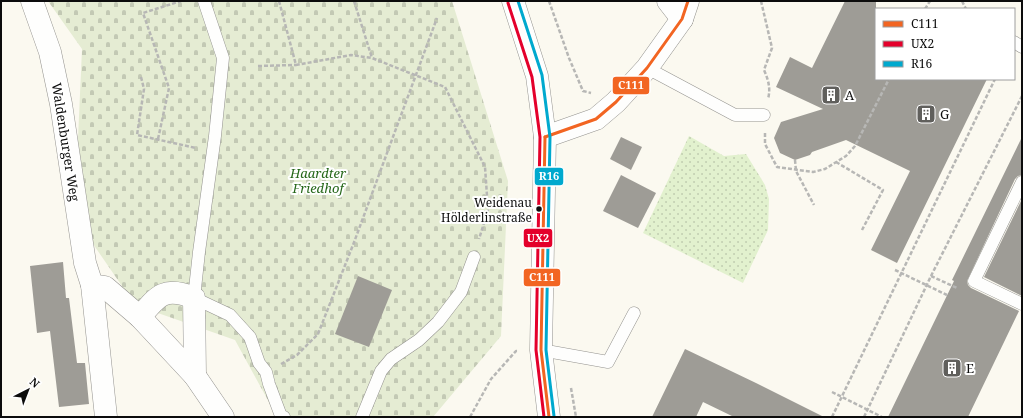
<svg xmlns="http://www.w3.org/2000/svg" width="1023" height="418" font-family="'Noto Serif',serif">
	<style>
		.grass { fill: url(#grass-dots) }
		.cemetery { fill: url(#cemetery-stones) }
		.building { fill: #9e9c96 }
		.lines { fill: none; stroke-linecap: round; stroke-linejoin: round }
		.service-casing { stroke: #94938f; stroke-width: 13 }
		.minor-casing { stroke: #94938f; stroke-width: 23 }
		.path { stroke: #b7b7b5; stroke-width: 2.5; stroke-dasharray: 4 2; stroke-linecap: butt }
		.service { stroke: #fefefd; stroke-width: 12 }
		.minor { stroke: #fefefd; stroke-width: 22 }
		.bus-1-casing { stroke: #fff; stroke-width: 6 }
		.bus-2-casing { stroke: #fff; stroke-width: 6 }
		.bus-3-casing { stroke: #fff; stroke-width: 6 }
		.bus-1 { stroke: #f26522; stroke-width: 3 }
		.bus-2 { stroke: #e4002b; stroke-width: 3 }
		.bus-3 { stroke: #00a9ce; stroke-width: 3 }
		.bus-dot { fill: #0c0c0c; stroke: #fff; stroke-width: 1.5 }
		.labels { text-anchor: middle; dominant-baseline: central; stroke-width: 4; stroke-linejoin: round; paint-order: stroke }
		.bus-label { font-size: 12px; fill: #0c0c0c; stroke: #fff; text-anchor: end }
		.poi-label { font-size: 13px; fill: #0c0c0c; stroke: #fff; text-anchor: start }
		.street-label { font-size: 13px; fill: #0c0c0c; stroke: #fff }
		.park-label { font-size: 13px; font-style: italic; fill: #256719; stroke: #fff }
		.line-badge { stroke: #fff; stroke-width: 1.5 }
		.badge-label { font-size: 11px; text-anchor: middle; font-weight: bold; fill: #fff }
	</style>
	<defs>
		<pattern id="grass-dots" width="8" height="8" patternUnits="userSpaceOnUse"><rect width="8" height="8" fill="#e2f1ce"/><path d="M2 2h.1M6 6h.1" fill="none" stroke="#c1cdb0" stroke-width="1.8" stroke-linecap="round"/></pattern>
		<pattern id="cemetery-stones" width="16" height="16" patternUnits="userSpaceOnUse"><rect width="16" height="16" fill="#e5ecd3"/><path d="M2 7V4a2 2 0 0 1 4 0v3zM10 15v-3a2 2 0 0 1 4 0v3z" fill="#c3c9b4"/></pattern>
	</defs>
	<rect width="100%" height="100%" fill="#fbf9f0"/>
	<polygon class="grass" points="689,136 724,156 746,154 765,185 769,199 768,230 743,283 643,233"/>
	<polygon class="cemetery" points="48,1 452,1 508,181 501,336 433,417 277,417 235,340 135,305 91,241 77,161 82,49"/>
	<g class="building">
		<polygon points="845,1 876,1 876,79 987,79 897,263 871,250 910,171 846,140 812,152 810,155 795,160 780,153 774,138 781,122 823,109 776,87 790,57 812,68"/>
		<polygon points="621,137 642,147 631,170 610,159"/>
		<polygon points="1022,137 1022,175 1018,176 1015,179 967,281 968,285 971,288 1019,311 968,417 888,417 954,281 952,280"/>
		<polygon points="621,175 656,193 638,228 603,211"/>
		<polygon points="1022,199 1022,296 984,277"/>
		<polygon points="63,262 66,298 69,298 77,363 85,363 89,404 59,407 50,331 37,333 30,266"/>
		<polygon points="358,276 392,290 369,347 335,334"/>
		<polygon points="685,349 756,383 824,417 734,417 703,402 696,417 652,417"/>
	</g>
	<g class="lines">
		<defs>
			<g id="service">
				<polyline points="204,1 223,58 215,136 199,252 194,298 230,315 250,337 259,363 266,372 269,384 281,416 284,417"/>
				<polyline points="1014,42 1022,47"/>
				<polyline points="647,68 735,115 764,115"/>
				<polyline points="1022,182 974,281 1022,304"/>
				<polyline points="541,350 608,362 634,313"/>
				<polyline points="362,417 381,371 391,359 419,340 438,322 461,292 474,257"/>
			</g>
			<g id="minor">
				<polyline points="32,1 50,52 61,104 85,263 92,285 105,287 140,317 195,376 223,417"/>
				<polyline points="513,1 537,76 545,137 541,350 549,417"/>
				<polyline points="668,1 682,19"/>
				<polyline points="545,137 596,119 616,102 647,68 682,19 688,1"/>
				<polyline points="92,285 106,417"/>
				<path d="M140 317C158 295 165 286 194 298L195 376"/>
			</g>
		</defs>
		<use href="#service" class="service-casing"/>
		<use href="#minor" class="minor-casing"/>
		<g class="path">
			<polyline points="279,1 296,65 351,55 372,58 445,87 485,167 488,210 479,239"/>
			<polyline points="354,1 372,58"/>
			<polyline points="549,1 569,58 583,91 591,93"/>
			<path d="M761 1 772 48 764 70C768 79 771 88 768 99"/>
			<polyline points="962,1 966,9"/>
			<polyline points="925,9 930,1"/>
			<polyline points="258,66 296,65"/>
			<polyline points="141,77 144,89 137,135 196,148"/>
			<polyline points="765,133 765,144 777,167 813,172 825,169 846,156 855,146 889,79"/>
			<polyline points="158,139 169,88 143,13 181,1"/>
			<polyline points="795,160 796,171 814,205"/>
			<polyline points="836,162 883,190 862,230"/>
			<polyline points="895,270 947,295"/>
			<polyline points="931,276 957,288"/>
			<polyline points="281,364 297,355 318,334 353,245 437,18"/>
			<polyline points="571,388 576,417"/>
			<polyline points="832,392 882,417"/>
			<polyline points="470,417 491,379 516,351 519,351"/>
			<polyline points="832,417 995,79"/>
			<polyline points="864,417 931,276 1022,96"/>
		</g>
		<use href="#service" class="service"/>
		<use href="#minor" class="minor"/>
		<defs>
			<g id="bus-1">
				<polyline points="545,137 541,350 549,417"/>
				<polyline points="545,137 596,119 616,102 647,68 682,19 688,1"/>
			</g>
			<polyline id="bus-2" points="508,3 532,77 540,137 536,350 544,417"/>
			<polyline id="bus-3" points="518,1 542,75 550,137 546,350 554,416"/>
		</defs>
		<use href="#bus-1" class="bus-1-casing"/>
		<use href="#bus-2" class="bus-2-casing"/>
		<use href="#bus-3" class="bus-3-casing"/>
		<use href="#bus-1" class="bus-1"/>
		<use href="#bus-2" class="bus-2"/>
		<use href="#bus-3" class="bus-3"/>
	</g>
	<defs>
		<symbol id="building-square" viewBox="-11 -11 22 22"><rect x="-9" y="-9" width="18" height="18" rx="4" fill="#605f5c" stroke="#fff"/><path d="M-4-6H4V6H1V3H-1V6H-4ZM-2.5-4.3h1.7v1.8h-1.7ZM.8-4.3h1.7v1.8H.8ZM-2.5-1h1.7V.8h-1.7ZM.8-1h1.7V.8H.8Z" fill="#fff"/></symbol>
	</defs>
	<g fill-rule="evenodd">
		<use href="#building-square" x="820" y="84" width="22" height="22"/>
		<use href="#building-square" x="915" y="103" width="22" height="22"/>
		<use href="#building-square" x="941" y="357" width="22" height="22"/>
	</g>
	<circle class="bus-dot" cx="539" cy="209" r="3.5"/>
	<g class="labels">
		<g class="bus-label">
			<text x="532" y="202">Weidenau<tspan x="532" dy="15">Hölderlinstraße</tspan></text>
		</g>
		<g class="poi-label">
			<text x="845" y="95">A</text>
			<text x="940" y="114">G</text>
			<text x="966" y="368">E</text>
		</g>
		<g class="street-label">
			<text transform="translate(66 142) rotate(81)">Waldenburger Weg</text>
		</g>
		<g class="park-label">
			<text x="318" y="173">Haardter<tspan x="318" dy="15">Friedhof</tspan></text>
		</g>
	</g>
	<g class="line-badge">
		<rect x="612" y="76" width="38" height="19" rx="4" fill="#f26522"/>
		<rect x="534" y="167" width="30" height="19" rx="4" fill="#00a9ce"/>
		<rect x="523" y="228" width="30" height="20" rx="4" fill="#e4002b"/>
		<rect x="523" y="268" width="38" height="19" rx="4" fill="#f26522"/>
	</g>
	<g class="badge-label">
		<text x="631" y="89">C111</text>
		<text x="549" y="180">R16</text>
		<text x="538" y="242">UX2</text>
		<text x="542" y="281">C111</text>
	</g>
	<rect width="1023" height="418" fill="none" stroke="#0c0c0c" stroke-width="4"/>
	<rect x="875" y="8" width="140" height="72" fill="#ffffff" stroke="#9e9e9e"/>
	<rect x="883" y="21" width="20" height="6" fill="#f26522" stroke="#9e9e9e"/>
	<text x="911" y="28" font-size="12" fill="#0c0c0c">C111</text>
	<rect x="883" y="41" width="20" height="6" fill="#e4002b" stroke="#9e9e9e"/>
	<text x="911" y="48" font-size="12" fill="#0c0c0c">UX2</text>
	<rect x="883" y="61" width="20" height="6" fill="#00a9ce" stroke="#9e9e9e"/>
	<text x="911" y="68" font-size="12" fill="#0c0c0c">R16</text>
	<g transform="translate(28 390) rotate(42)" stroke="#ffffff" stroke-width="3" paint-order="stroke">
	<path d="M0-3L7 15L0 10L-7 15Z" fill="#0c0c0c"/>
	<text y="-6" font-size="11" font-weight="bold" text-anchor="middle" fill="#0c0c0c">N</text>
	</g>
</svg>
